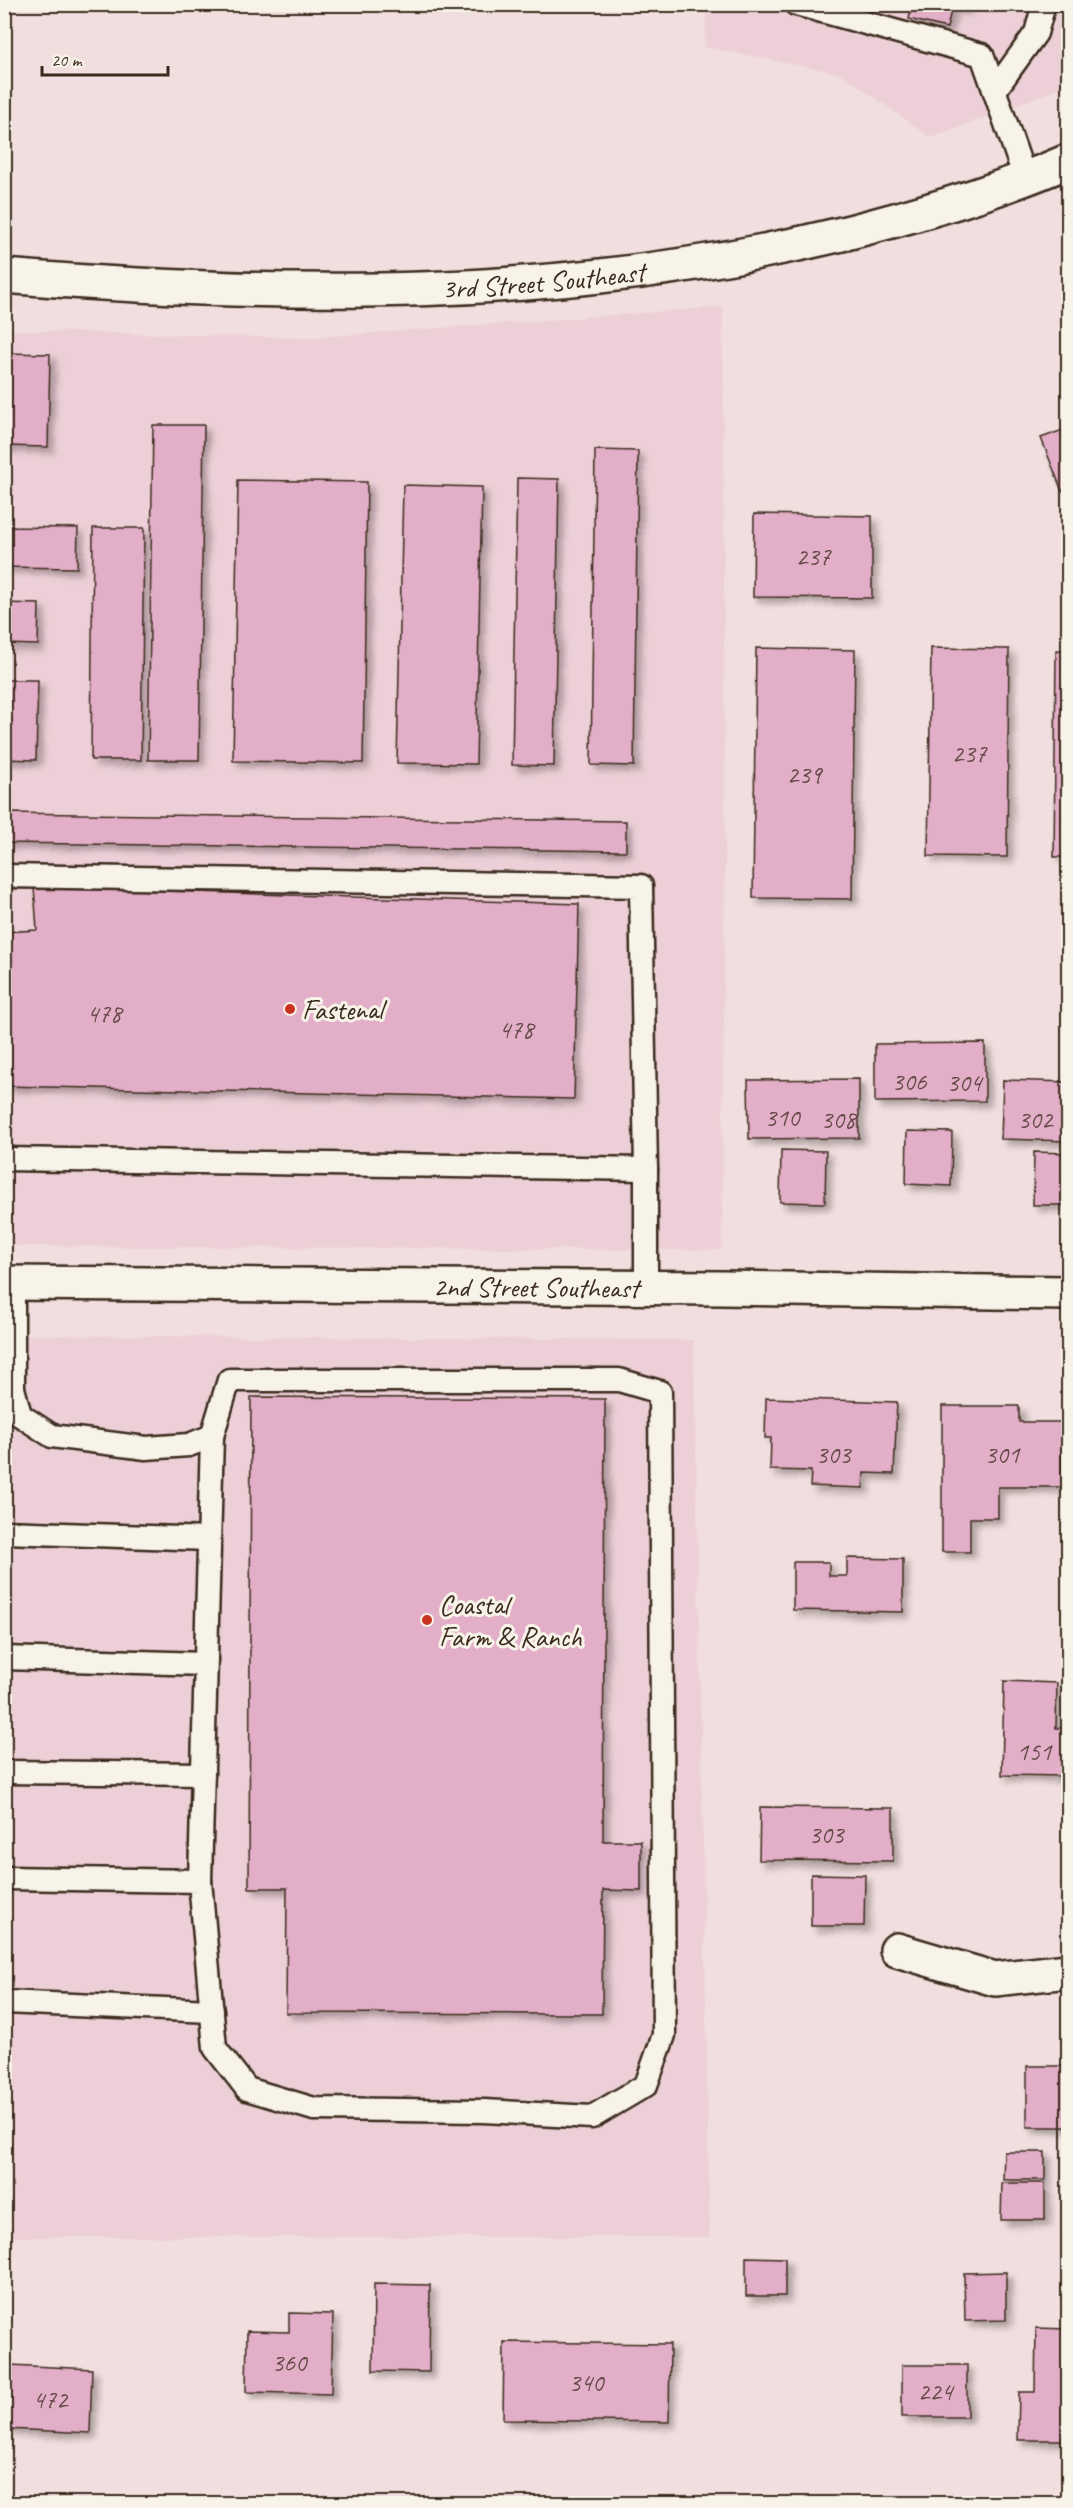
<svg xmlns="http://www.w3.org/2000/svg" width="1073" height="2508" font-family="Caveat,sans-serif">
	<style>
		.built { fill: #edd0d7 }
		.building { fill: #e3aec7; stroke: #3b2a1e; stroke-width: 1.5; filter: url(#shadow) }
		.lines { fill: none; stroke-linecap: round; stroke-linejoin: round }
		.lane-casing { stroke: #3b2a1e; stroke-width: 27 }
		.street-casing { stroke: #3b2a1e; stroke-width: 38 }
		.secondary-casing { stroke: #3b2a1e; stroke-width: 38 }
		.lane { stroke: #f7f3e8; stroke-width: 22 }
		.street { stroke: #f7f3e8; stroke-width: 33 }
		.secondary { stroke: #f7f3e8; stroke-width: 33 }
		.poi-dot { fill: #c8321e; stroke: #f7f3e8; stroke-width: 2 }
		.labels { text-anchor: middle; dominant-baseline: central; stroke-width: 6; stroke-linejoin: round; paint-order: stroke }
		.number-label { font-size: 26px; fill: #654b48 }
		.street-label { font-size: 28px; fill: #3b2a1e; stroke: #f7f3e8 }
		.poi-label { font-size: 28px; fill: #3b2a1e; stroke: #f7f3e8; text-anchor: start }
	</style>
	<defs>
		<filter id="shadow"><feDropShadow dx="5.5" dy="5.5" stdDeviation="3" flood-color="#0004"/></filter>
	</defs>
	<rect width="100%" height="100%" fill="#f1dede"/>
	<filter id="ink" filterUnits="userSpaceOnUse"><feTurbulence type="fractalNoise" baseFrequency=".0167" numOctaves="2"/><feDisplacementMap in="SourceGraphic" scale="12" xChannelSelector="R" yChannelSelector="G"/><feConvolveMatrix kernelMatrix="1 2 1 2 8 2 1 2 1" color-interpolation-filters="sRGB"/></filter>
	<g filter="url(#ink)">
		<g class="built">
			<polygon points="706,5 1068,5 1068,85 931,138 842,74 705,47"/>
			<polygon points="723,307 725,861 722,1250 5,1246 5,330 304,338"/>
			<polygon points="5,1335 694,1340 710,2237 5,2237"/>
		</g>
		<g class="building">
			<polygon points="912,4 966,4 965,9 952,6 947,28 909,19"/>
			<polygon points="4,353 50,354 48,447 4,446"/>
			<polygon points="153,425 204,425 199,760 148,760"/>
			<polygon points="1068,428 1068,489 1062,491 1041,438"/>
			<polygon points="595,450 638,451 634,766 591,765"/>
			<polygon points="517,478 559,479 554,766 512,765"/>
			<polygon points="238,480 367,482 363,763 233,761"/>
			<polygon points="403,485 482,487 476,764 397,763"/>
			<polygon points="754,514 872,516 872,598 753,597"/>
			<polygon points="4,527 78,528 77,568 4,567"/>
			<polygon points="93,528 144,528 141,760 91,760"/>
			<polygon points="4,603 39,604 38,645 4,644"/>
			<polygon points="756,648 855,650 852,899 753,898"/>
			<polygon points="931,648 1009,649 1007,857 928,856"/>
			<polygon points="1056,650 1068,650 1068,857 1054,857"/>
			<polygon points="4,680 38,680 36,760 4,759"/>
			<polygon points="4,813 626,821 626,851 4,843"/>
			<polygon points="34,887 579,904 574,1099 4,1086 4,932 37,930"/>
			<polygon points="985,1043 985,1101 875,1102 875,1044"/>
			<polygon points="859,1079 859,1138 749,1139 748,1080"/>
			<polygon points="1003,1080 1068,1082 1068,1141 1001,1139"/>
			<polygon points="907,1131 952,1132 951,1186 906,1184"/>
			<polygon points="781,1150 826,1151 825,1203 780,1202"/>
			<polygon points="1034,1152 1068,1153 1068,1205 1033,1205"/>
			<polygon points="251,1397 605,1399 603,1841 641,1841 641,1891 603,1890 602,2014 286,2013 287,1888 249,1888"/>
			<polygon points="766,1398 897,1402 894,1474 864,1473 863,1488 810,1486 811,1471 770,1470 771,1438 765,1438"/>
			<polygon points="942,1406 1019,1406 1019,1422 1062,1422 1062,1487 998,1487 998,1518 970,1518 970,1552 942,1552"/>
			<polygon points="847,1558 903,1559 903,1612 793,1610 793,1562 829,1562 829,1576 847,1576"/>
			<polygon points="1004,1681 1057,1683 1056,1728 1066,1728 1064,1776 1002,1775"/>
			<polygon points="760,1807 893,1808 893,1861 759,1860"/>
			<polygon points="811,1874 865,1875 864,1926 811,1926"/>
			<rect x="1027" y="2066" width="41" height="61"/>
			<polygon points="1004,2152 1045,2152 1045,2180 1003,2180"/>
			<polygon points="1002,2183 1045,2183 1045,2220 1001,2220"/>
			<polygon points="746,2257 785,2258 785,2296 746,2296"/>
			<polygon points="1006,2272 1006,2320 965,2321 964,2273"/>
			<polygon points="374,2284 430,2285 429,2372 373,2371"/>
			<polygon points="289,2313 333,2314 331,2394 246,2392 247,2331 289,2332"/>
			<polygon points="1036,2328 1068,2329 1068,2440 1018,2440 1019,2392 1035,2392"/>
			<polygon points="504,2342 670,2344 669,2422 503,2420"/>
			<polygon points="10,2365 92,2369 90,2433 7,2429"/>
			<rect x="902" y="2365" width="65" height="52"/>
		</g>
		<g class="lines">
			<defs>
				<g id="lane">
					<polyline points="796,4 982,55 1025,178"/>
					<polyline points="995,90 1036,33 1044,4"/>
					<polyline points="4,876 641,886 646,1169 4,1159"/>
					<polyline points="646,1169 646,1287"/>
					<polyline points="4,1532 209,1539"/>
					<polyline points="4,1658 205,1664"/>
					<polyline points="4,1772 203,1774"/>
					<polyline points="4,1878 200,1881 215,2048 247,2089 314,2109 484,2111 592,2117 646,2085 664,2035 660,1392 619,1380 229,1380 212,1436 189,1445 146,1448 52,1436 20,1415 13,1388 13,1283"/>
					<polyline points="200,1881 212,1436"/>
					<polyline points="4,2002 212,2011"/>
				</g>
				<g id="street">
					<path id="s1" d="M4 1283 722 1288 1068 1293"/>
					<polyline points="897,1950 995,1979 1068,1971"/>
				</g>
				<g id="secondary">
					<path id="s2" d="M4 276C288 299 568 301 846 233 921 214 997 192 1068 161"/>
				</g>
			</defs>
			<use href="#lane" class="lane-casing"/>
			<use href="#street" class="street-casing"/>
			<use href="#secondary" class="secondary-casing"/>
			<use href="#lane" class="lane"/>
			<use href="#street" class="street"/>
			<use href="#secondary" class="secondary"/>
		</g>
	</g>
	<g class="poi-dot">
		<circle cx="290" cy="1009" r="6"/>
		<circle cx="427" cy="1620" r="6"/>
	</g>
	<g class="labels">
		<g class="number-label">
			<text x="813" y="556">237</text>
			<text x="969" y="753">237</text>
			<text x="804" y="774">239</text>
			<text x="104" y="1013">478</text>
			<text x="516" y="1029">478</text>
			<text x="909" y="1081">306</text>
			<text x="964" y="1082">304</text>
			<text x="782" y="1117">310</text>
			<text x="838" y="1119">308</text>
			<text x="1035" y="1119">302</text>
			<text x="833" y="1454">303</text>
			<text x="1002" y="1454">301</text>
			<text x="1034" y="1751">151</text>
			<text x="826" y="1834">303</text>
			<text x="289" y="2362">360</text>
			<text x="586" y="2382">340</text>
			<text x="935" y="2391">224</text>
			<text x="50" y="2399">472</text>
		</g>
		<g class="street-label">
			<text stroke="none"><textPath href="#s2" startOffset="540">3rd Street Southeast</textPath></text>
			<text stroke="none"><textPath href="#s1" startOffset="532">2nd Street Southeast</textPath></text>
		</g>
		<g class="poi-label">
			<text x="302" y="1009">Fastenal</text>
			<text x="439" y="1604">Coastal<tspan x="439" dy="32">Farm &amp; Ranch</tspan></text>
		</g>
	</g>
	<rect width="1073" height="2508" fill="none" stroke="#f7f3e8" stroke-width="24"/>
	<rect x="12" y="12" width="1049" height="2484" fill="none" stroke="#3b2a1e" stroke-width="2" filter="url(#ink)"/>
	<path d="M42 66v9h126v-9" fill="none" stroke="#3b2a1e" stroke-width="3"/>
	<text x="51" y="66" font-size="18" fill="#3b2a1e" stroke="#f7f3e8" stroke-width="4.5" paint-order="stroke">20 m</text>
</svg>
